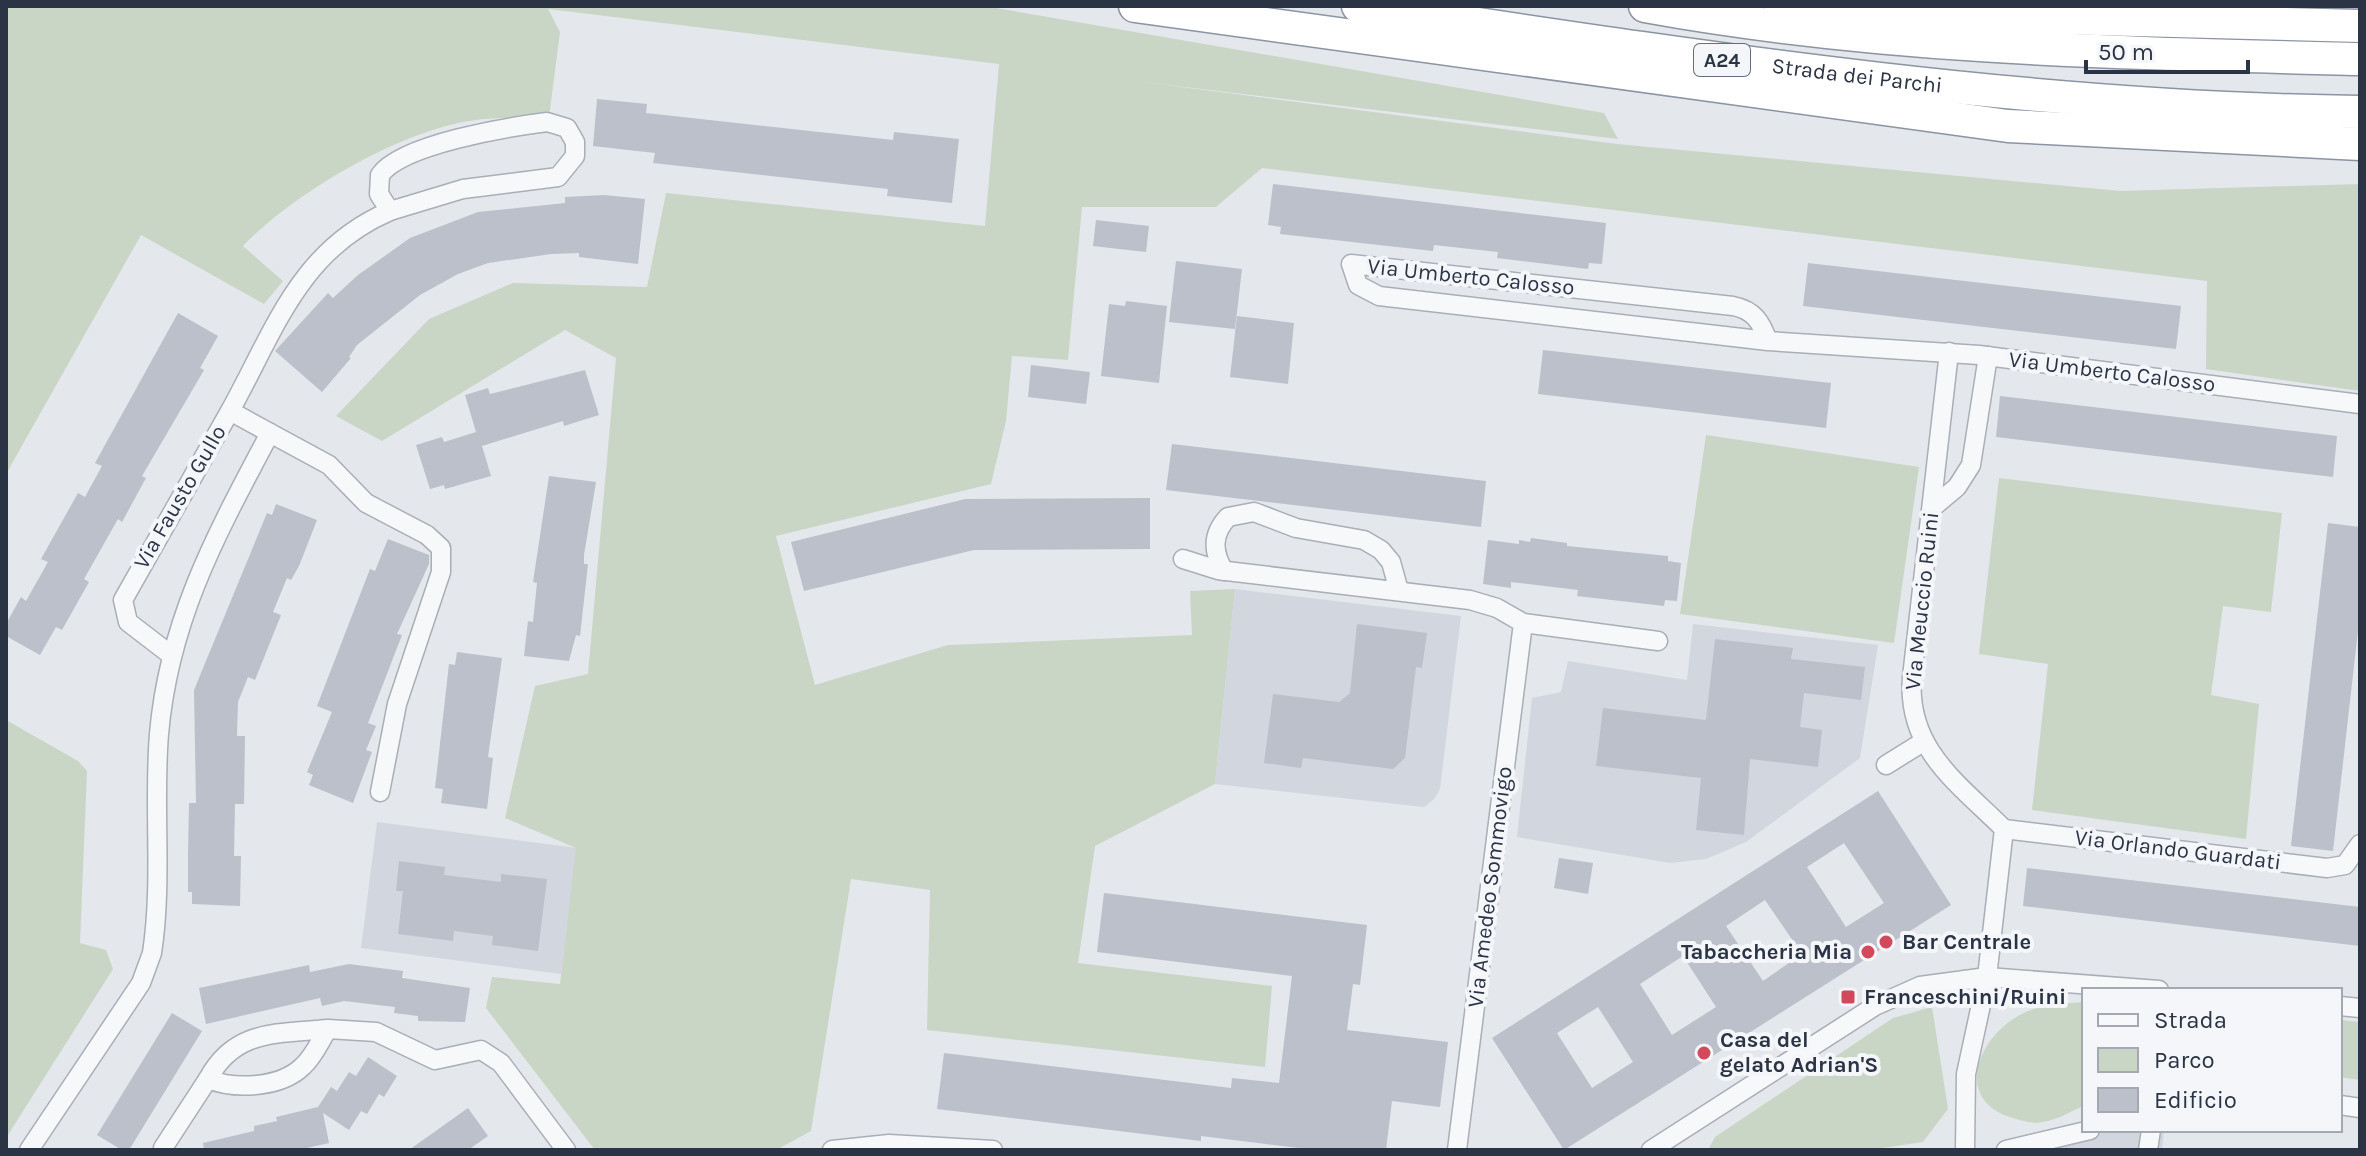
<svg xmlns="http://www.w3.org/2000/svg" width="2366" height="1156" font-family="Karla,sans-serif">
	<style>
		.built { fill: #d2d6de }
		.green { fill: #c9d6c5 }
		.building { fill: #bbc0ca; fill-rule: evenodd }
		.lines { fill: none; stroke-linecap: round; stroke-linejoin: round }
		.minor-casing { stroke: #a9aeb7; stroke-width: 21 }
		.motorway-casing { stroke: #8b94a3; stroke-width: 35 }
		.minor { stroke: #f7f8fa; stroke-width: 18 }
		.motorway { stroke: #fff; stroke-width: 32 }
		.poi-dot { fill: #d1495b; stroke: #f4f6f9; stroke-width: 3 }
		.labels { text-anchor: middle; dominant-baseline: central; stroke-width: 8; stroke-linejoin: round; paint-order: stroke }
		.shield { fill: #f4f6f9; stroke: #676e7b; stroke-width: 2 }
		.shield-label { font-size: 20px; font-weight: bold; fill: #2b3445 }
		.street-label { font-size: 22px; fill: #2b3445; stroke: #f4f6f9 }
		.poi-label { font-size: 22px; font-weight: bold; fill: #2b3445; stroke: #f4f6f9; text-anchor: start }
	</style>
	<rect width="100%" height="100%" fill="#e4e7ec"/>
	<g class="built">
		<polygon points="1235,589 1461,616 1440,789 1434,799 1424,807 1215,784"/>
		<polygon points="1693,624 1878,645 1860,758 1746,842 1706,859 1670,863 1517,837 1532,698 1561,692 1568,661 1687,680"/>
		<polygon points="377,822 577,848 561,974 361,948"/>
		<polygon points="2115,1130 2164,1130 2162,1150 2029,1150"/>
	</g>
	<g class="green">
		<path d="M6 6H984L1604 113 1618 139 1143 82 1617 144 2121 191 2360 184V391L2206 369 2207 281 1262 168 1216 207H1082L1068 360 1012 356 1006 421 991 484 776 536 815 685 948 645 1192 635 1190 591 1235 589 1215 784 1095 846 1078 963 1272 986 1265 1067 927 1030 930 890 851 879 811 1131 776 1150H595L486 1008 492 977 560 984 576 848 505 818 535 686 588 674 616 358 565 330 382 441 336 416 429 319 513 283 647 287 666 193 985 226 999 64 548 9 560 32 549 117C525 118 500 117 476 120 402 129 294 193 243 246L283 281 264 304 141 235 6 474Z"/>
		<polygon points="1706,435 1919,467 1894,643 1680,614"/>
		<polygon points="1999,478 2282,513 2271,612 2223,606 2211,695 2259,704 2246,839 2032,810 2048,664 1979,654"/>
		<polygon points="6,720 78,761 87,771 80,943 106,950 113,969 6,1138"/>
		<path d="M2084 1002V1106C2071 1111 2057 1120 2043 1122 2033 1124 2022 1121 2013 1118 1954 1101 1976 1040 2018 1016 2038 1004 2062 1004 2084 1002Z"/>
		<polygon points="1932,1007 1948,1109 1923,1142 1868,1150 1708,1150 1715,1137 1893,1018"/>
		<polygon points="2340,1020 2360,1022 2360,1080 2340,1077"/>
	</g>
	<g class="building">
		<polygon points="597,99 647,104 646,113 893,140 894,132 959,139 952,203 887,196 888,189 653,163 655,153 593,146"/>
		<polygon points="1273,184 1606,223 1602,264 1589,263 1588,269 1497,258 1498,252 1434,245 1433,251 1280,234 1281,227 1268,225"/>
		<polygon points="604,195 645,199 638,264 579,257 579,253 551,254 488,263 458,274 420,295 357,345 349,357 351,358 322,392 275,351 328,293 333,298 358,275 410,238 478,212 565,203 565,197"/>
		<polygon points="1096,220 1149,226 1146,252 1093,246"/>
		<polygon points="1176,261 1242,269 1235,329 1169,322"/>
		<polygon points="1808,263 2181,306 2176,349 1803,306"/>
		<polygon points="1126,301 1167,306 1159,383 1101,376 1109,304 1125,306"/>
		<polygon points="178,313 218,336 200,368 204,370 142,476 146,478 122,522 118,519 84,579 89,582 62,630 56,627 40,655 6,636 6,624 21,597 26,601 48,562 41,559 78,493 85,497 102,466 95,463"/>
		<polygon points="1237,316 1294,323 1288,384 1230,377"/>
		<polygon points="1543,350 1831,383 1826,428 1538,394"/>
		<polygon points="1031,365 1090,372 1086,404 1028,397"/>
		<polygon points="585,370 599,415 564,426 563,421 482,446 491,476 445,489 444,485 430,489 416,445 442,437 444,442 476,432 465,395 488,388 490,394"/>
		<polygon points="2000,396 2337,436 2333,477 1996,437"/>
		<polygon points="1172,444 1486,481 1481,527 1166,490"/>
		<polygon points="549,476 596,482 584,555 584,564 588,564 580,636 576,635 569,661 524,656 528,621 533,622 537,583 533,582"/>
		<polygon points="1150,498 1150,549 974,550 804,591 791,542 965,499"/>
		<polygon points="276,504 317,520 299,566 291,580 287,578 273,612 281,615 255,680 248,677 238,702 237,736 245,736 244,804 235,804 234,856 241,856 240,906 192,904 192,892 188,892 188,855 189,803 196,803 194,690 267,513 272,515"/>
		<polygon points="2328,523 2360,527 2360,613 2333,851 2291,846"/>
		<polygon points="1531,538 1567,543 1567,546 1668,556 1668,561 1681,563 1677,601 1665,600 1664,606 1577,596 1578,590 1511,582 1511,588 1483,584 1488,540 1519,544 1519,540 1530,542"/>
		<polygon points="388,539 429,555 429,564 397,634 402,635 368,723 376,726 366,750 372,752 353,803 309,785 313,775 307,772 332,712 317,706 370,569 375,571"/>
		<polygon points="1357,624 1427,633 1422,668 1416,667 1405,758 1393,769 1303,758 1301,768 1264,763 1273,694 1339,702 1350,693"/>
		<polygon points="1715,639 1793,648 1791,659 1865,667 1861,700 1804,693 1800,727 1822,730 1818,767 1750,759 1744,835 1696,830 1701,778 1596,766 1603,708 1706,720"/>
		<polygon points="457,652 502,658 488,757 493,758 487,809 441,803 443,789 435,788 449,664 455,665"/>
		<path d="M1878 791 1951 905 1564 1150 1492 1038ZM1844 843 1884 903 1846 927 1807 867ZM1765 900 1802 954 1763 981 1726 926ZM1683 956 1716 1007 1672 1035 1640 984ZM1598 1007 1633 1062 1592 1088 1557 1033Z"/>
		<polygon points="1559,858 1593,863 1588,894 1554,888"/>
		<polygon points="399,861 445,867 444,875 501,882 501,874 547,879 538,951 492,945 493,936 454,931 453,941 398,934 403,891 396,891"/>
		<polygon points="2027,868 2360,907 2360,946 2023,906"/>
		<polygon points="1104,893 1367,925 1360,985 1353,984 1347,1030 1448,1042 1440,1107 1392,1101 1386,1150 1315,1150 1201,1136 1201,1141 937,1109 944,1053 1231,1088 1232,1078 1279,1083 1292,976 1097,952"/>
		<polygon points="349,964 403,971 402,978 470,988 465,1022 418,1021 418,1016 394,1013 395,1007 344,1001 322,1006 320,998 206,1024 199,988 309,965 310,972"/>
		<polygon points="172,1013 202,1031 129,1150 122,1150 97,1135"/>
		<polygon points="368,1057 397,1076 384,1097 379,1094 367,1114 361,1111 349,1130 323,1113 329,1143 298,1150 204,1150 203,1143 254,1131 254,1126 277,1121 276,1117 318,1107 331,1087 337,1091 349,1072 356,1076"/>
		<polygon points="468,1108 488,1136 468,1150 409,1150"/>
	</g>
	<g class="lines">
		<defs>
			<g id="minor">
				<path d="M547 122 567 128 575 142V156L558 177 463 189 390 211 379 194 380 175C402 144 508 127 547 122Z"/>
				<path d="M1768 341C1761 322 1754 310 1733 306L1351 264 1358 285 1379 296 1768 341 1979 355 2360 404"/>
				<path d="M1949 352 1912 677C1906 749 1959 784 2004 829L1987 977 1966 1074 1965 1150"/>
				<path d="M230 411C275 330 299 250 390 211"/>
				<polyline points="270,433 329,465 366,503 427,535 441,548 441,572 397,704 380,792"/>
				<polyline points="1932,508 1957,487 1971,465 1988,356"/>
				<polyline points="1183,559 1218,570 1470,600 1497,608 1523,623 1457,1150"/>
				<path d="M1224 571C1212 551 1212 534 1228 517L1254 512 1296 528 1364 540 1381 550 1391 562 1399 591"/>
				<polyline points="1523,623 1658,641"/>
				<polyline points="1886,765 1923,742"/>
				<polyline points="2004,829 2327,868 2345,865 2360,844"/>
				<polyline points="2340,1006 2360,1008"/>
				<path d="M328 1029C277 1034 235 1029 208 1079 235 1090 281 1088 303 1066 314 1056 320 1041 328 1029L376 1032 435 1060 481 1050 501 1063 566 1150"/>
				<polyline points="2340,1105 2360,1108"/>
				<polyline points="163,1148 208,1079"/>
				<path d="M29 1150 141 983 152 953C163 881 153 806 159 734 169 619 217 533 270 433L230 411 123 600 128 622 171 655"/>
				<polyline points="832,1150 889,1144 993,1150"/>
				<polyline points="1651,1150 1875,1006 1920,986 1987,977 2159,990"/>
				<polyline points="2006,1150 2090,1130"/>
				<polyline points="2148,1150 2151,1130"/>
			</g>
			<g id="motorway">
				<polyline points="1135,6 2008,126 2360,144"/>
				<path id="s1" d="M1358 6C1691 56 2022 108 2360 112"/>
				<path d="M1645 6C1881 49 2120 53 2360 59"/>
				<polyline points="1780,6 1946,15 2360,26"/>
			</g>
		</defs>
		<use href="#minor" class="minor-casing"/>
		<use href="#motorway" class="motorway-casing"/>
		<use href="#minor" class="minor"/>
		<use href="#motorway" class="motorway"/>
	</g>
	<g class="poi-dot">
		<circle cx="1886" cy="942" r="8"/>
		<circle cx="1868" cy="952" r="8"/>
		<rect x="1840" y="989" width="16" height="16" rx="4"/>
		<circle cx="1704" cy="1053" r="8"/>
	</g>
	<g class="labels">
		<rect class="shield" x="1694" y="44" width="56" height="32" rx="6"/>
		<g class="shield-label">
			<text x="1722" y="60">A24</text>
		</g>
		<g class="street-label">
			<text stroke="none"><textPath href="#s1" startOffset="504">Strada dei Parchi</textPath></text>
			<text transform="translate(1471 277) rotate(6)">Via Umberto Calosso</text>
			<text transform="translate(2112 372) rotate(7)">Via Umberto Calosso</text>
			<text transform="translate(180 497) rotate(-60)">Via Fausto Gullo</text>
			<text transform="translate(1922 601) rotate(-84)">Via Meuccio Ruini</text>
			<text transform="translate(2178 850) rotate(7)">Via Orlando Guardati</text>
			<text transform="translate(1490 887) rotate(-83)">Via Amedeo Sommovigo</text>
		</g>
		<g class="poi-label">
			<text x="1902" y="942">Bar Centrale</text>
			<text x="1852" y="952" text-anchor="end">Tabaccheria Mia</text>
			<text x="1864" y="997">Franceschini/Ruini</text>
			<text x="1720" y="1040">Casa del<tspan x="1720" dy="25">gelato Adrian'S</tspan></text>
		</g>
	</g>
	<rect width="2366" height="1156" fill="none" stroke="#2b3445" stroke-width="16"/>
	<rect x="2082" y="988" width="260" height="144" fill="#f4f6f9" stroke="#a4a8b1" stroke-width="2"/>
	<rect x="2098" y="1014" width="40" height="12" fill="#f7f8fa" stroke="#a4a8b1" stroke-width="2"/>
	<text x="2154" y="1028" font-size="24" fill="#2b3445">Strada</text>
	<rect x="2098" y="1048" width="40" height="24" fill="#c9d6c5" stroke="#a4a8b1" stroke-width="2"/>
	<text x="2154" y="1068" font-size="24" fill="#2b3445">Parco</text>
	<rect x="2098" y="1088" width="40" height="24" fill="#bbc0ca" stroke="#a4a8b1" stroke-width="2"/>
	<text x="2154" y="1108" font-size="24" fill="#2b3445">Edificio</text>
	<path d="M2086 60v12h162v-12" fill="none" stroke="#2b3445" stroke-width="4"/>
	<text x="2098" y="60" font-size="24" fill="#2b3445" stroke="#f4f6f9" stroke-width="6" paint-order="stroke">50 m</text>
</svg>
